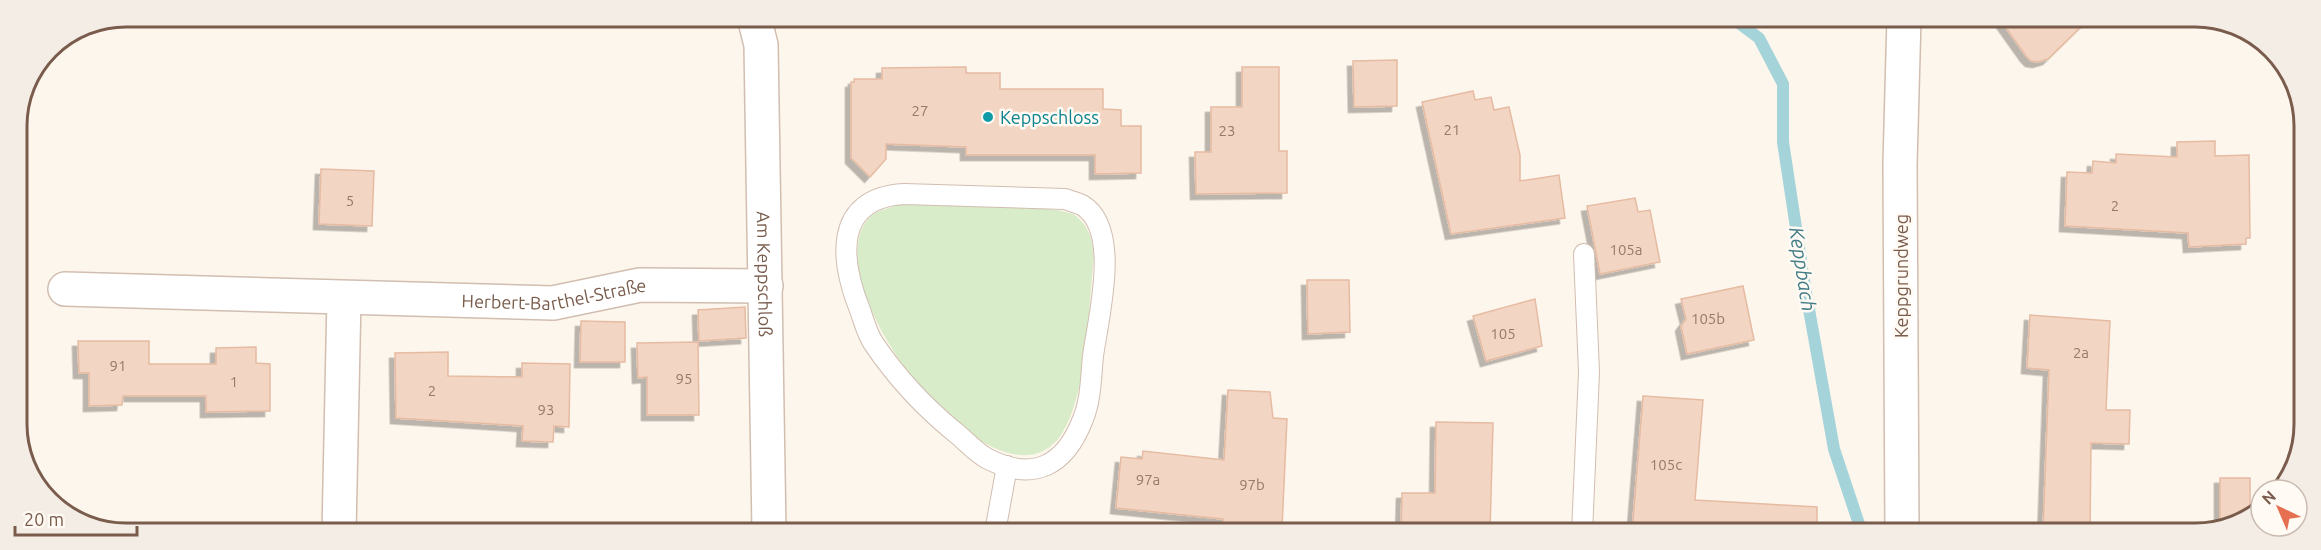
<svg xmlns="http://www.w3.org/2000/svg" width="2321" height="550" font-family="Ubuntu,sans-serif">
	<style>
		.green { fill: #d8ecc9 }
		.lines { fill: none; stroke-linecap: round; stroke-linejoin: round }
		.stream { stroke: #a5d3da; stroke-width: 12 }
		.building { fill: #f3d5c3; stroke: #e6bba3; stroke-width: 1.5; filter: url(#shadow) }
		.service-casing { stroke: #d1beb0; stroke-width: 22 }
		.minor-casing { stroke: #d1beb0; stroke-width: 36 }
		.service { stroke: #fff; stroke-width: 20 }
		.minor { stroke: #fff; stroke-width: 33 }
		.culture-dot { fill: #0f9aa8; stroke: #fffaf3; stroke-width: 2 }
		.labels { text-anchor: middle; dominant-baseline: central; stroke-width: 5; stroke-linejoin: round; paint-order: stroke }
		.number-label { font-size: 15px; fill: #987a6a }
		.culture-label { font-size: 18px; fill: #0d838f; stroke: #fffaf3; text-anchor: start }
		.street-label { font-size: 18px; fill: #7a5c4d; stroke: #fffaf3 }
		.water-label { font-size: 20px; font-style: italic; fill: #437c86; stroke: #fffaf3 }
		.rim { fill: none; stroke: #7a5c4d; stroke-width: 3 }
	</style>
	<defs>
		<filter id="shadow"><feDropShadow dx="-5.5" dy="5.5" stdDeviation="0" flood-color="#0004"/></filter>
	</defs>
	<rect width="100%" height="100%" fill="#fdf6ec"/>
	<path class="green" d="M905 203C936 205 1058 203 1076 216 1090 227 1092 241 1094 257 1088 307 1088 395 1061 435 1000 525 811 289 868 219 875 210 894 207 905 203Z"/>
	<g class="lines">
		<polyline class="stream" points="1732,18 1759,38 1783,84 1783,142 1805,287 1834,449 1862,533"/>
	</g>
	<g class="building">
		<polygon points="1999,18 2090,18 2048,59 2038,62 2031,61 2026,56"/>
		<polygon points="1397,60 1397,106 1354,107 1353,61"/>
		<polygon points="966,67 966,73 1000,73 1000,89 1103,89 1103,109 1121,110 1121,126 1141,126 1141,173 1095,174 1095,155 966,155 966,147 886,144 886,159 870,177 851,158 851,82 854,82 854,79 882,79 882,68"/>
		<polygon points="1242,67 1279,67 1279,151 1287,151 1287,193 1196,194 1195,152 1211,152 1211,107 1242,107"/>
		<polygon points="1473,91 1475,100 1491,97 1494,110 1509,107 1520,155 1520,181 1559,175 1565,218 1451,234 1422,102"/>
		<polygon points="2215,141 2215,156 2249,155 2250,238 2246,238 2246,244 2189,247 2188,233 2065,226 2067,172 2092,173 2093,161 2116,163 2116,154 2177,157 2177,142"/>
		<polygon points="321,169 374,171 372,226 319,224"/>
		<polygon points="1635,198 1638,212 1650,210 1660,262 1600,274 1587,206"/>
		<polygon points="1307,280 1349,280 1350,332 1308,334"/>
		<polygon points="1743,286 1754,340 1687,354 1681,326 1686,319 1681,299"/>
		<polygon points="1535,299 1542,346 1486,361 1473,316"/>
		<polygon points="745,307 746,338 699,341 698,310"/>
		<polygon points="2030,315 2110,321 2106,410 2130,410 2129,444 2091,443 2090,533 2043,533 2049,370 2027,368"/>
		<polygon points="581,321 625,322 625,362 580,362"/>
		<polygon points="78,341 149,341 149,364 216,364 216,348 256,347 256,363 270,364 270,411 206,412 206,396 123,396 122,405 89,406 89,373 79,373"/>
		<polygon points="698,342 699,415 647,415 647,377 638,378 637,343"/>
		<polygon points="448,352 448,376 522,377 522,363 570,364 569,427 554,426 553,442 522,441 523,426 396,418 395,353"/>
		<polygon points="1228,390 1270,392 1273,418 1287,419 1282,528 1223,526 1223,519 1116,508 1121,457 1142,459 1143,451 1224,460"/>
		<polygon points="1643,396 1703,400 1695,500 1817,507 1817,533 1632,533"/>
		<polygon points="1436,422 1493,423 1490,533 1401,533 1402,493 1435,493"/>
		<polygon points="2220,478 2250,478 2250,513 2220,526"/>
	</g>
	<g class="lines">
		<defs>
			<g id="service">
				<path d="M904 194 1065 199C1071 201 1077 203 1082 205 1122 229 1098 318 1093 356 1091 376 1091 400 1083 419 1065 466 1034 482 988 459 976 453 966 441 956 433 924 407 897 378 874 344 867 334 864 321 860 310 840 260 833 198 904 194Z"/>
				<polyline points="995,532 1007,466"/>
				<polyline points="1582,533 1589,372 1584,254"/>
			</g>
			<g id="minor">
				<path id="s1" d="M754 17 761 45 769 532"/>
				<path id="s2" d="M65 289 553 303 640 285 766 286"/>
				<polyline points="339,532 344,298"/>
				<polyline points="1902,533 1900,164 1904,18"/>
			</g>
		</defs>
		<use href="#service" class="service-casing"/>
		<use href="#minor" class="minor-casing"/>
		<use href="#service" class="service"/>
		<use href="#minor" class="minor"/>
	</g>
	<circle class="culture-dot" cx="988" cy="117" r="6"/>
	<g class="labels">
		<g class="number-label">
			<text x="920" y="110">27</text>
			<text x="1452" y="129">21</text>
			<text x="1227" y="130">23</text>
			<text x="350" y="200">5</text>
			<text x="2115" y="205">2</text>
			<text x="1626" y="249">105a</text>
			<text x="1708" y="318">105b</text>
			<text x="1503" y="333">105</text>
			<text x="2081" y="352">2a</text>
			<text x="118" y="365">91</text>
			<text x="684" y="378">95</text>
			<text x="234" y="381">1</text>
			<text x="432" y="390">2</text>
			<text x="546" y="409">93</text>
			<text x="1666" y="464">105c</text>
			<text x="1148" y="479">97a</text>
			<text x="1252" y="484">97b</text>
		</g>
		<g class="culture-label">
			<text x="1000" y="117">Keppschloss</text>
		</g>
		<g class="street-label">
			<text stroke="none"><textPath href="#s1" startOffset="258">Am Keppschloß</textPath></text>
			<text transform="translate(1901 276) rotate(-90)">Keppgrundweg</text>
			<text stroke="none"><textPath href="#s2" startOffset="490">Herbert-Barthel-Straße</textPath></text>
		</g>
		<g class="water-label">
			<text transform="translate(1803 269) rotate(81)">Keppbach</text>
		</g>
	</g>
	<path d="M0 0H2321V550H0ZM126 27H2195A99 99 0 0 1 2294 126V424A99 99 0 0 1 2195 523H126A99 99 0 0 1 27 424V126A99 99 0 0 1 126 27Z" fill="#f4ede6" fill-rule="evenodd"/>
	<path class="rim" d="M126 27H2195A99 99 0 0 1 2294 126V424A99 99 0 0 1 2195 523H126A99 99 0 0 1 27 424V126A99 99 0 0 1 126 27Z"/>
	<g transform="translate(2279 508) rotate(316)"><circle r="28" fill="#fffaf3" stroke="#cabbb1" stroke-width="1.5"/>
	<path d="M0-4.5L10 22L0 15L-10 22Z" fill="#e76f51"/>
	<text y="-9" font-size="16" font-weight="bold" text-anchor="middle" fill="#7a5c4d">N</text>
	</g>
	<path d="M15 526v9h122v-9" fill="none" stroke="#7a5c4d" stroke-width="3"/>
	<text x="24" y="526" font-size="18" fill="#7a5c4d" stroke="#fffaf3" stroke-width="4.5" paint-order="stroke">20 m</text>
</svg>
